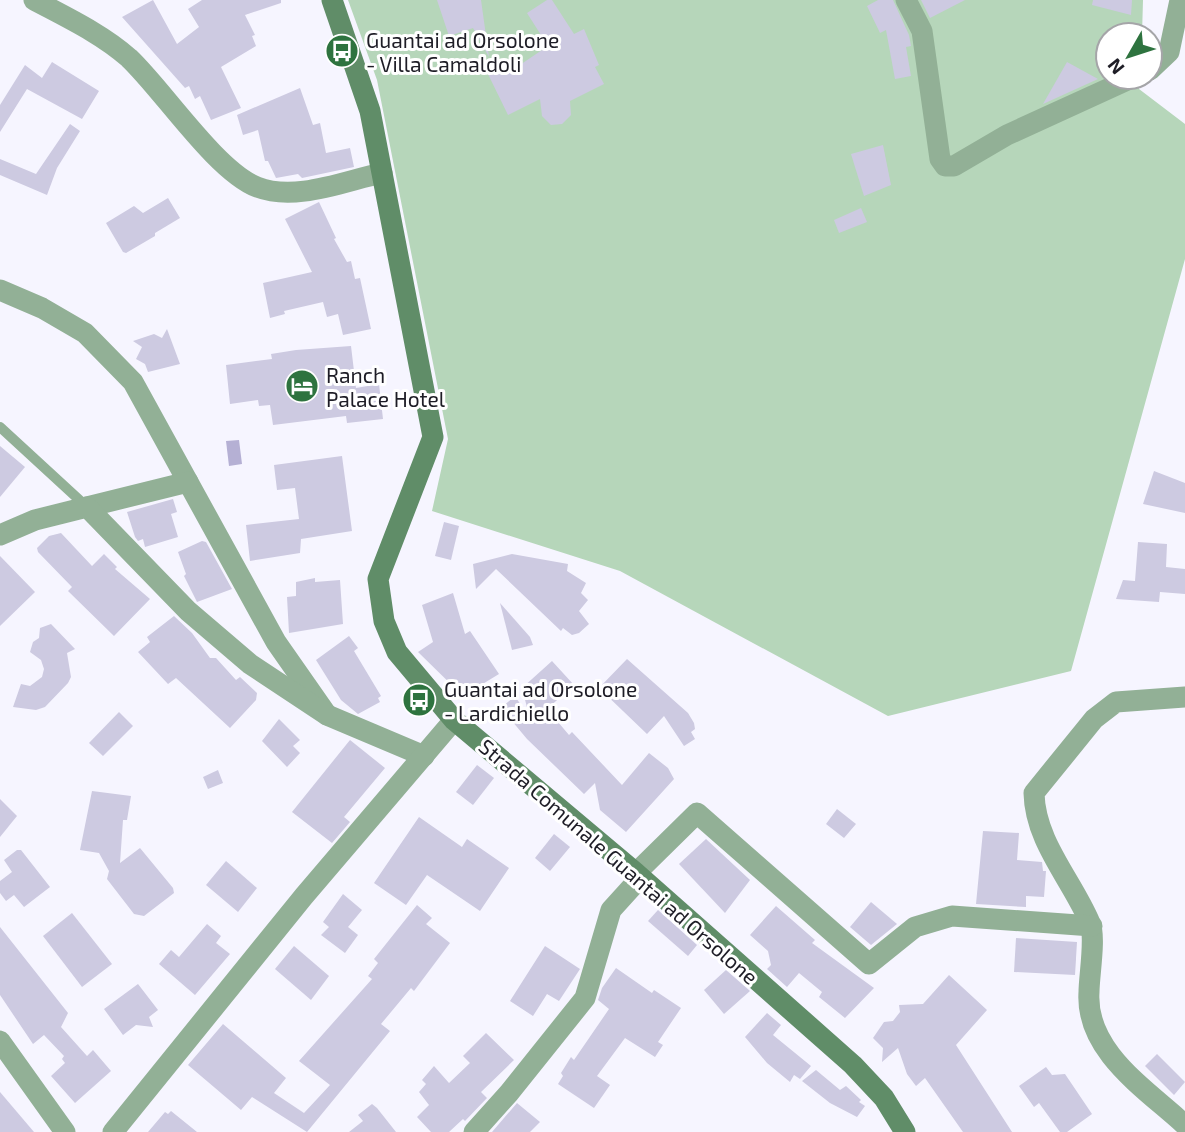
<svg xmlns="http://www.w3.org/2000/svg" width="1185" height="1132" font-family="'Exo 2',sans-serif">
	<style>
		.green { fill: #b6d6ba }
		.water { fill: #b5b0d4 }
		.building { fill: #cdcae1 }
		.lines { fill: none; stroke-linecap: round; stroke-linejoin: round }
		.lane { stroke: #92b096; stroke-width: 10 }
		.street { stroke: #92b096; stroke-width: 21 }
		.secondary { stroke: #608d68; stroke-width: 21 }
		.labels { text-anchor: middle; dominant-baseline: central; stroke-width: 6; stroke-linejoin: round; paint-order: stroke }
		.poi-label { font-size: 21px; fill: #1e1d26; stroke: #fff; text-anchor: start }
		.street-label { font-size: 21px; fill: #1e1d26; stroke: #fff }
	</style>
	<rect width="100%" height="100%" fill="#f6f5ff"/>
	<polygon class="green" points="348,0 1143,0 1142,35 1108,35 1108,77 1140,77 1139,89 1185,124 1185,259 1071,671 888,716 620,571 432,511 448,439 377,80"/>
	<polygon class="water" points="239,440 242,464 229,466 226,441"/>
	<g class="building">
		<polygon points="153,0 177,44 199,27 188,9 202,0 281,0 281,3 245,15 255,35 252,36 256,46 221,67 241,108 211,120 200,96 195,99 189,86 185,88 122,17"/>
		<polygon points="437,0 481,0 489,57 473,28 449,36"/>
		<polygon points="547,0 552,0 574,34 584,29 599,65 595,67 604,84 570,101 571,115 562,124 551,125 542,116 540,99 508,115 487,72 500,65 505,75 548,46 527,13"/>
		<polygon points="878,0 893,0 909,35 911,46 906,47 911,76 895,79 886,30 880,33 867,6"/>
		<polygon points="921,0 965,0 930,18"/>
		<polygon points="1093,0 1132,0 1131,15 1092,5"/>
		<polygon points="52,62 99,91 82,119 27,89 0,132 0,105 25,65 42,78"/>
		<polygon points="1067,62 1098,79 1043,104"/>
		<polygon points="300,88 313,125 320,123 326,153 350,148 354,167 302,178 298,174 276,178 268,161 265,161 258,130 243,135 237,115"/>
		<polygon points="70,124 80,131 57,168 47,195 0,175 0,159 36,174"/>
		<polygon points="883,145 891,185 864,196 851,154"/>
		<polygon points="168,198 180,218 155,233 155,236 126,253 123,252 106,223 134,206 143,213"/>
		<polygon points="319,202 336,238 334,239 347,262 351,261 355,279 360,278 371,329 343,335 338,314 327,317 323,302 284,311 285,314 270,318 263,283 312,272 285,219"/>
		<polygon points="861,208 867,222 839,233 834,220"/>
		<polygon points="167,329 180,364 148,372 145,364 136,359 142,347 133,341 154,334 162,338"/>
		<polygon points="351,346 356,388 379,384 383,419 347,423 346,416 273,425 270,405 259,406 258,400 230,404 226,365 272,359 271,354 296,350"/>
		<polygon points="0,446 25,467 0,497"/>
		<polygon points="342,456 352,531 301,539 300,553 250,561 246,525 299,519 295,488 277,490 274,465"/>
		<polygon points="1154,471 1185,483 1185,513 1143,504"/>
		<polygon points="173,499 177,512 171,514 178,537 145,547 143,539 138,541 135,537 127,512"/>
		<polygon points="444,522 459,526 451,560 435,556"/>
		<polygon points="61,533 92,566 104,554 117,567 115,569 150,599 114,636 68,591 72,587 38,552 37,548 49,536"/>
		<polygon points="202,541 206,542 232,589 197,602 184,576 186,574 178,552"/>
		<polygon points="1138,542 1167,544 1166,567 1185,569 1185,594 1160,592 1159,602 1116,599 1123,580 1135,581"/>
		<polygon points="512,554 568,564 567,571 586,583 581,593 588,600 579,611 589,624 579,633 572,635 563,628 561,631 496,569 476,589 473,564"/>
		<polygon points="0,556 35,592 0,626"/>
		<polygon points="315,578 315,582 340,580 343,624 289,633 287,597 296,596 296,582"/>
		<polygon points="453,593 465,634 470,631 499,674 463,696 418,652 433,642 422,605"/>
		<polygon points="500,603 530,637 533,645 512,650"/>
		<polygon points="174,616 192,633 210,658 216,658 236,680 240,677 257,693 256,700 230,728 176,678 168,684 138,652 150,642 147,637"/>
		<polygon points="51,624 75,649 67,653 71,677 68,683 45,707 36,710 13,707 21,684 30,686 42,677 44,669 41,660 30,652 33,642 39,638 40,628"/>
		<polygon points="349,636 358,648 354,651 381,696 378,698 380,702 358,714 341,700 316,660"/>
		<polygon points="627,659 688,713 694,723 695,729 691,732 695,739 684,746 664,716 647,734 599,688"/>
		<polygon points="552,661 574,685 547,709 569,735 572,732 622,785 649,753 668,768 674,779 626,832 600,810 595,783 584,794 527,739 501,708 515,696 530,719 522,688"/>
		<polygon points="119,712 133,726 103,756 89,743"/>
		<polygon points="279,719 300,740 293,746 300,753 287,767 262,741"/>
		<polygon points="350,740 385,768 344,817 350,822 332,843 292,812"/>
		<polygon points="477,765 494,778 473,805 456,792"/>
		<polygon points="218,770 223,783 208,789 203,777"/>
		<polygon points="92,791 131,796 127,820 123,820 120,863 140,848 173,888 174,893 144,916 134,914 107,879 109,871 99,853 80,850"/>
		<polygon points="0,799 17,816 0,837"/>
		<polygon points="837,809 856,824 844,838 826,824"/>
		<polygon points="419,817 462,847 467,839 509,868 480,911 427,875 406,905 374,883"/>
		<polygon points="983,831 1019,833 1017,860 1042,862 1043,871 1046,871 1044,897 1026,896 1026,907 976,904"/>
		<polygon points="554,834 570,847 550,871 535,858"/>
		<polygon points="706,839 750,880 725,913 679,864"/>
		<polygon points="17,850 21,850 50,887 24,907 14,895 6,901 0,893 0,881 12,872 4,860"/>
		<polygon points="226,861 257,888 238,912 206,885"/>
		<polygon points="343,894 362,910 348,927 358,935 345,953 321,935 329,927 323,922"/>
		<polygon points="871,902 897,924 871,945 850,927"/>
		<polygon points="417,905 432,918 426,924 450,943 414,991 411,988 381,1024 390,1031 307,1132 252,1097 241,1110 188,1065 223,1024 286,1078 274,1093 304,1113 330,1085 299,1061 372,979 368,976 378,963 374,959"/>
		<polygon points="776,906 815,940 812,943 874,988 845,1018 819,997 822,992 799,973 787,987 767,969 771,965 768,951 750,935"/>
		<polygon points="658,910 697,945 688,956 648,921"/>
		<polygon points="72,913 112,964 82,987 43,936"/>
		<polygon points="207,924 221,936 216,943 230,954 195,995 159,964 171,950 179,957"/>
		<polygon points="0,927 68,1013 61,1027 87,1056 93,1050 111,1071 75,1103 51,1076 65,1063 62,1059 64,1056 44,1035 33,1044 0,995"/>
		<polygon points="1016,938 1077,942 1075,975 1014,972"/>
		<polygon points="294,946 329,976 311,1000 275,969"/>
		<polygon points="545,946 580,969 559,1001 547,994 533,1016 510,1001"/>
		<polygon points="616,968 652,993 654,990 681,1008 658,1042 663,1045 655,1057 625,1038 597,1076 610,1085 594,1108 558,1084 563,1076 561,1073 571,1057 574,1060 609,1009 598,1000 602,988"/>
		<polygon points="726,970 750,991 724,1014 704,990"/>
		<polygon points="949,975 987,1010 956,1045 1012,1132 963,1132 925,1078 916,1086 907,1074 898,1048 882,1062 883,1048 873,1038 884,1022 893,1021 900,1012 899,1005 923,1004"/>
		<polygon points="138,984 158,1010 149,1017 153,1027 136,1025 123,1035 104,1009"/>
		<polygon points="767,1013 781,1025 773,1035 811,1066 800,1079 794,1075 790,1082 767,1063 745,1037"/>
		<polygon points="486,1033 514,1060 481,1092 487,1098 465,1121 463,1119 449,1132 431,1132 417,1117 429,1105 419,1092 426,1084 422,1080 434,1066 449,1083 470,1063 463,1056"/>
		<polygon points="1157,1054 1185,1082 1174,1095 1145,1066"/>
		<polygon points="1046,1067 1052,1075 1065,1074 1092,1114 1067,1132 1060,1132 1039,1103 1034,1107 1019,1086"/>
		<polygon points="816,1070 840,1090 846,1086 861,1100 859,1102 865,1106 857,1117 830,1103 802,1081"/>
		<polygon points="0,1092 34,1132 0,1132"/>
		<polygon points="517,1103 540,1122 530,1132 492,1132"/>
		<polygon points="372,1104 377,1108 396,1132 349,1132 363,1121 358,1115"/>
		<polygon points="171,1111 197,1132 148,1132 165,1112 168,1114"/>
	</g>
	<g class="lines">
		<polyline class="lane" points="0,427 87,507"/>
		<g class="street">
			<path d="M34 0C66 17 102 34 129 58 163 90 216 171 257 187 295 202 344 181 382 173"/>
			<polyline points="906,0 922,31 940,159 945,166 954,166 1007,135 1134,77"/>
			<polyline points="1150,70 1169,52 1180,0"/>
			<polyline points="0,290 42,308 85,333 133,382 276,642 327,715"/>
			<polyline points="87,507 188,482"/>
			<polyline points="0,535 35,520 87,507 188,611 250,664 327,715 424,756"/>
			<path d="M1185 697 1116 702 1094 719 1034 793C1035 842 1072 880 1090 923 1096 937 1089 976 1089 992 1085 1051 1146 1089 1185 1125"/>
			<polyline points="636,873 697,813 869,964 915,927 952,916 1092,926"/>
			<polyline points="0,1041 65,1132"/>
			<polyline points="113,1132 304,896 454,720"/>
			<polyline points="474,1132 509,1093 585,998 611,910 640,878"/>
		</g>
		<polyline class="secondary" points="332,0 370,111 433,437 378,579 384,621 397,652 454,720 636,873 853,1065 884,1098 905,1132"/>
	</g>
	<defs>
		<symbol id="bus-disc" viewBox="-11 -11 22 22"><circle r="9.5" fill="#2e733f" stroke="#fff"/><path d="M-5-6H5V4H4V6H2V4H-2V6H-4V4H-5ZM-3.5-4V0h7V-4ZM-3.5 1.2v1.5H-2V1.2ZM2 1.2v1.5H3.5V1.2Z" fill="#fff"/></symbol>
		<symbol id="hotel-disc" viewBox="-11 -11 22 22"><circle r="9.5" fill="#2e733f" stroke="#fff"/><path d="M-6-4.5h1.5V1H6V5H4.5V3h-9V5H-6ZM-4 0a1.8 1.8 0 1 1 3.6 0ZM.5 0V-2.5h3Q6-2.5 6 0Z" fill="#fff"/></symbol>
	</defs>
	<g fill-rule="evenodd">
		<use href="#bus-disc" x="323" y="32" width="38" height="38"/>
		<use href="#hotel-disc" x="283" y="367" width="38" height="38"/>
		<use href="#bus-disc" x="400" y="681" width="38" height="38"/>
	</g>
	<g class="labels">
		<g class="poi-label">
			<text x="366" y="39">Guantai ad Orsolone<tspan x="366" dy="24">- Villa Camaldoli</tspan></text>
			<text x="326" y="374">Ranch<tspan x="326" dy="24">Palace Hotel</tspan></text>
			<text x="444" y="688">Guantai ad Orsolone<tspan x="444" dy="24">- Lardichiello</tspan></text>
		</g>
		<g class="street-label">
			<text transform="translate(619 861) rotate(41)">Strada Comunale Guantai ad Orsolone</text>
		</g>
	</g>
	<g transform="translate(1129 56) rotate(231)"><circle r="33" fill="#ffffff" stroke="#a5a5a8" stroke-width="2"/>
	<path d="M0-5L12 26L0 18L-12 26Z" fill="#2e733f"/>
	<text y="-10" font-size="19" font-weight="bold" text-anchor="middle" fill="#1e1d26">N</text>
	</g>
</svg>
